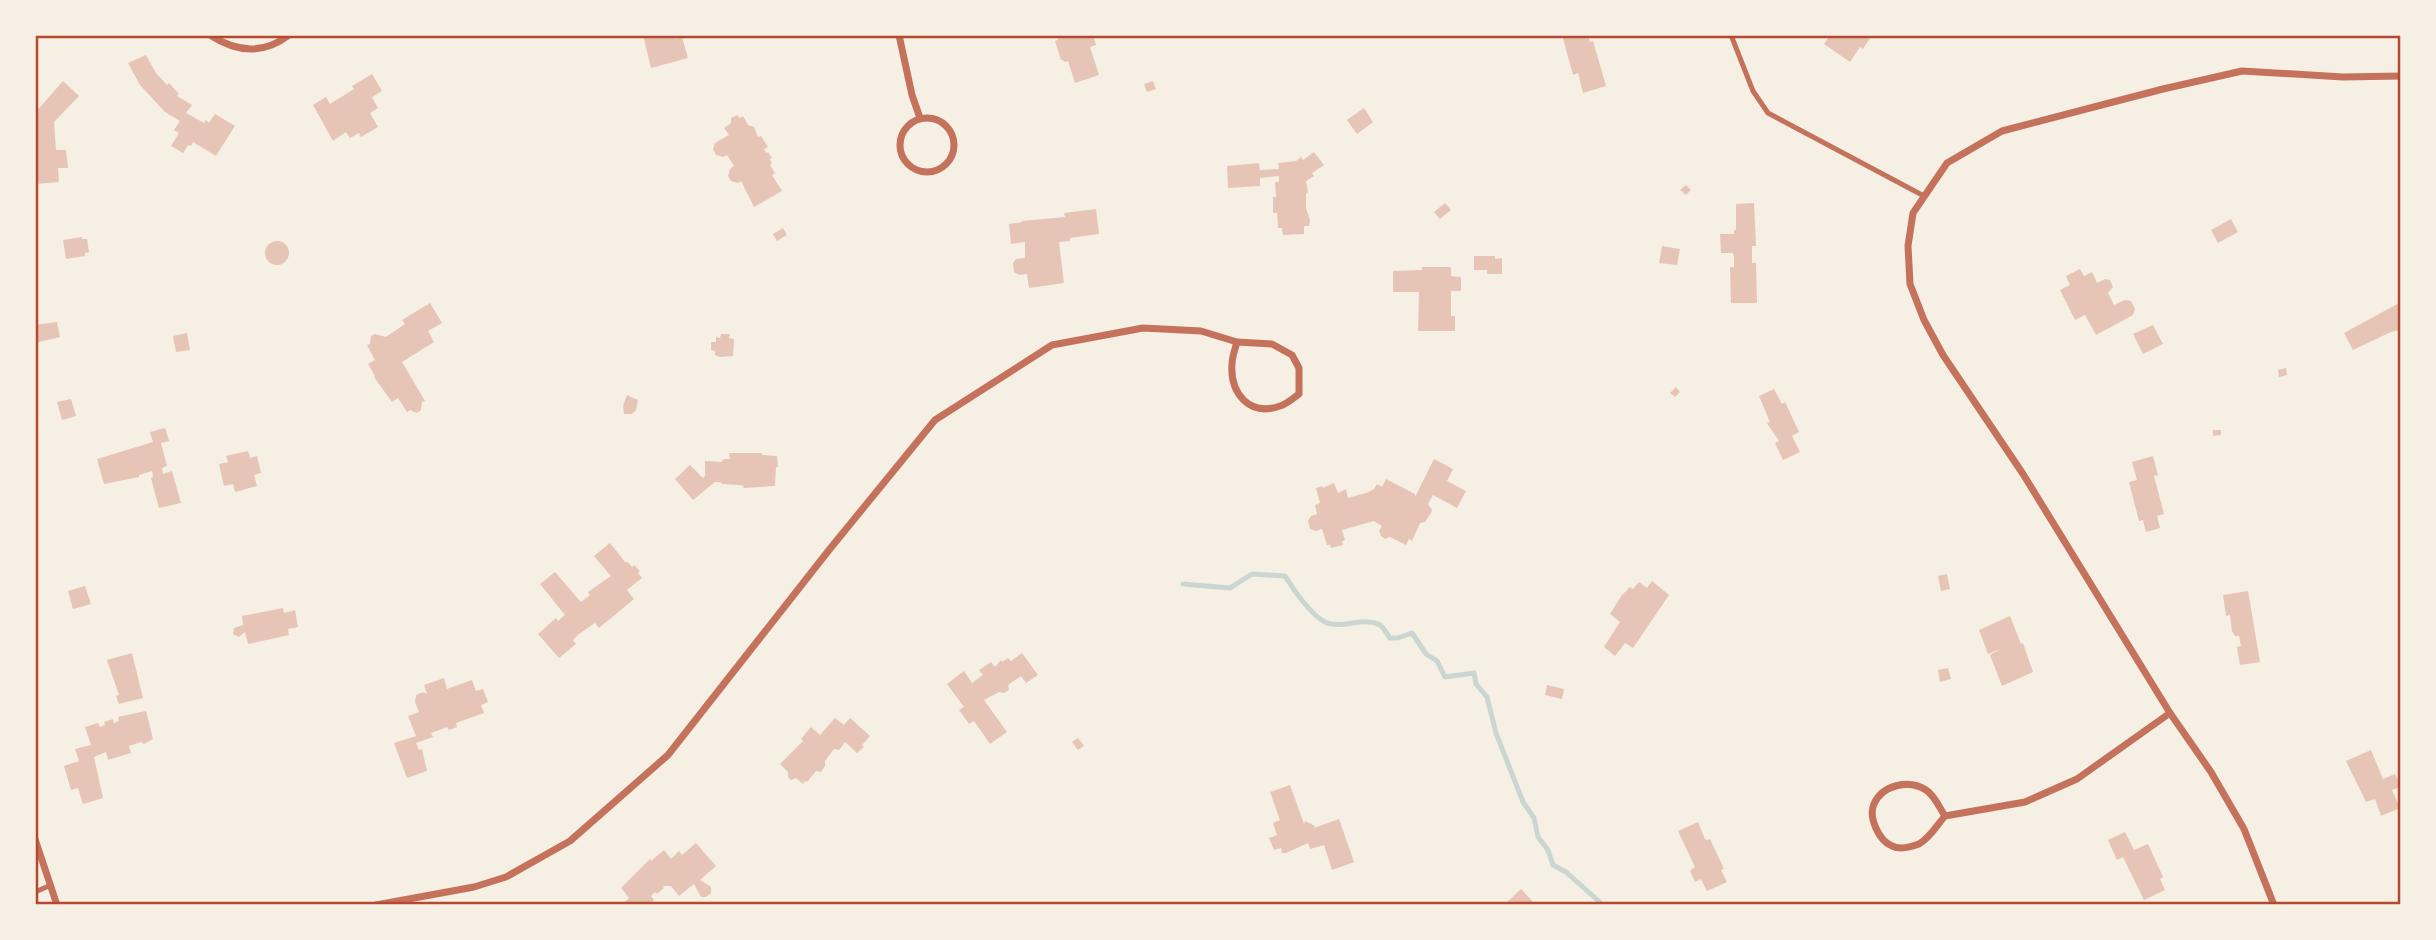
<svg xmlns="http://www.w3.org/2000/svg" width="2436" height="940" font-family="Figtree,sans-serif">
	<style>
		.lines { fill: none; stroke-linecap: round; stroke-linejoin: round }
		.stream { stroke: #c9d6d2; stroke-width: 5 }
		.building { fill: #e6c5b7 }
		.service { stroke: #c5725c; stroke-width: 5 }
		.minor { stroke: #c5725c; stroke-width: 7 }
		.neatline { fill: none; stroke: #b5482f; stroke-width: 2.5 }
	</style>
	<rect width="100%" height="100%" fill="#f6efe4"/>
	<g class="lines">
		<path class="stream" d="M1183 584 1230 588 1252 574 1285 576C1293 589 1311 615 1325 622 1342 630 1362 616 1380 625 1384 628 1387 634 1390 638H1398L1412 633 1426 654 1437 661 1445 677 1474 673 1476 684 1487 697 1496 733 1523 802 1534 818 1538 837 1548 850 1553 865 1566 872 1603 905"/>
	</g>
	<g class="building">
		<polygon points="643,35 674,35 675,39 682,37 688,58 651,68"/>
		<polygon points="1057,35 1093,35 1096,45 1090,47 1099,75 1075,83 1068,61 1064,62 1063,60 1061,60 1055,41 1058,40"/>
		<polygon points="1562,35 1588,35 1590,42 1593,41 1606,86 1583,93 1578,73 1573,75"/>
		<polygon points="1830,35 1872,35 1863,49 1860,47 1850,62 1824,44"/>
		<polygon points="146,55 156,73 167,85 169,83 179,94 177,96 192,105 186,113 204,123 206,120 209,123 215,114 235,126 216,156 193,142 191,146 188,145 183,153 171,146 179,133 174,130 180,121 165,112 140,85 128,63"/>
		<polygon points="372,74 382,91 372,97 378,108 370,113 378,127 361,137 359,133 350,138 346,132 333,141 313,105 326,97 330,104 354,89 352,86"/>
		<polygon points="63,81 79,96 54,122 56,150 66,150 68,168 58,168 59,182 35,184 35,113"/>
		<polygon points="1153,81 1156,89 1147,92 1144,84"/>
		<polygon points="1364,108 1373,122 1357,134 1347,120"/>
		<polygon points="737,115 740,118 743,116 748,125 754,127 758,137 761,136 768,147 764,149 766,153 768,152 772,158 770,159 772,163 770,165 775,173 772,175 782,191 754,207 741,181 738,183 731,181 728,176 730,169 734,166 727,155 723,157 716,155 713,149 715,143 729,135 724,128 731,123 731,118"/>
		<polygon points="1314,152 1324,165 1312,173 1314,176 1306,181 1308,192 1306,194 1306,208 1310,220 1309,226 1304,226 1304,234 1283,235 1282,228 1278,228 1277,213 1273,213 1273,197 1276,197 1275,182 1279,182 1279,176 1260,178 1260,186 1228,188 1227,166 1259,163 1260,170 1279,169 1278,163 1296,161 1301,157 1303,160"/>
		<polygon points="1686,185 1691,190 1686,195 1680,190"/>
		<polygon points="1445,203 1451,210 1440,219 1434,212"/>
		<polygon points="1754,203 1756,246 1752,246 1752,263 1756,263 1757,303 1731,303 1730,267 1734,267 1734,257 1733,253 1721,253 1720,234 1734,234 1734,230 1736,230 1736,204"/>
		<polygon points="1096,209 1099,234 1070,238 1070,241 1059,242 1064,283 1029,288 1027,274 1019,275 1014,272 1013,263 1016,259 1025,258 1025,242 1011,244 1009,224 1022,222 1022,221 1065,217 1064,213"/>
		<polygon points="2231,219 2238,232 2218,243 2211,230"/>
		<polygon points="783,228 787,235 777,241 773,234"/>
		<polygon points="82,237 82,239 87,239 89,252 85,253 85,256 66,259 63,240"/>
		<circle cx="277" cy="253" r="12"/>
		<polygon points="1662,246 1680,249 1677,265 1659,263"/>
		<polygon points="1474,256 1495,256 1495,259 1502,258 1502,274 1487,274 1487,270 1474,270"/>
		<polygon points="1422,267 1451,267 1451,276 1461,277 1461,291 1451,291 1451,316 1455,316 1455,331 1418,331 1419,292 1393,292 1393,271 1422,270"/>
		<polygon points="2080,269 2084,276 2092,272 2097,283 2105,279 2110,280 2113,287 2108,293 2114,305 2125,300 2131,301 2135,309 2133,315 2096,335 2085,315 2075,320 2060,290 2070,285 2066,276"/>
		<polygon points="2401,302 2401,330 2391,332 2353,350 2344,333"/>
		<polygon points="430,303 442,323 428,331 434,342 402,362 425,401 422,402 421,410 417,413 410,410 407,412 398,398 392,402 374,377 375,376 368,364 375,360 367,345 370,344 371,336 375,334 386,337 405,324 402,320"/>
		<polygon points="57,322 60,337 35,343 35,325"/>
		<polygon points="2153,325 2163,344 2143,354 2133,334"/>
		<polygon points="187,333 190,350 176,352 173,336"/>
		<polygon points="721,334 730,334 729,338 734,339 733,356 720,357 715,355 715,351 711,350 711,342 716,342 716,337 720,338"/>
		<polygon points="2286,368 2287,375 2279,377 2278,370"/>
		<polygon points="1676,387 1680,392 1675,397 1670,393"/>
		<polygon points="1774,389 1782,404 1785,402 1799,432 1792,436 1800,452 1783,460 1775,443 1779,441 1767,423 1770,422 1759,396"/>
		<polygon points="627,395 638,400 636,410 632,414 624,414 623,406"/>
		<polygon points="71,399 76,416 62,420 57,402"/>
		<polygon points="165,428 169,441 161,443 167,466 162,468 163,474 172,471 181,503 159,508 151,478 153,477 152,471 139,475 139,477 104,484 97,459 153,442 150,432"/>
		<polygon points="2213,430 2221,430 2221,435 2213,436"/>
		<polygon points="248,451 250,458 257,456 261,473 254,475 257,486 235,492 233,484 224,486 219,464 228,462 226,456"/>
		<polygon points="729,453 762,453 762,455 777,456 778,467 776,467 775,486 743,488 744,486 739,485 722,484 720,482 715,482 693,500 675,479 690,465 703,478 705,476 705,461 721,462 724,459 730,459"/>
		<polygon points="2153,456 2158,475 2154,476 2164,514 2157,516 2160,528 2146,532 2143,520 2139,521 2129,482 2137,480 2132,462"/>
		<polygon points="1434,459 1453,469 1447,481 1466,491 1457,508 1433,495 1428,504 1432,510 1431,513 1425,522 1420,523 1412,541 1409,539 1406,545 1390,537 1385,539 1381,536 1379,531 1382,526 1374,521 1342,530 1345,540 1342,541 1343,545 1331,548 1330,545 1327,545 1322,529 1316,531 1310,529 1308,521 1311,516 1317,514 1315,505 1320,503 1316,488 1322,486 1323,488 1334,483 1338,493 1346,489 1348,498 1369,492 1374,489 1377,484 1382,487 1386,479 1415,494 1415,497"/>
		<polygon points="610,543 625,562 628,562 632,567 634,565 640,571 638,573 642,578 627,590 634,599 599,628 595,623 579,634 573,640 576,644 559,658 538,634 556,618 558,621 565,615 540,584 555,572 581,602 590,595 588,592 611,576 594,556"/>
		<polygon points="1947,574 1950,589 1941,591 1938,576"/>
		<polygon points="1652,581 1669,595 1633,648 1625,643 1615,656 1604,647 1620,622 1610,614 1622,595 1630,587 1633,589 1639,582 1647,588"/>
		<polygon points="85,586 91,604 73,609 68,591"/>
		<polygon points="2248,591 2260,662 2240,665 2237,647 2241,646 2239,636 2235,636 2232,631 2230,615 2226,616 2223,595"/>
		<polygon points="283,608 284,613 295,610 298,627 288,629 289,635 248,644 245,632 239,637 233,634 234,628 243,625 242,616"/>
		<polygon points="2010,616 2021,644 2023,643 2033,672 2002,686 1990,655 2000,649 1988,654 1979,630"/>
		<polygon points="132,653 143,698 119,704 116,696 119,695 107,660"/>
		<polygon points="1022,653 1038,675 1026,683 1021,676 1008,685 1009,690 1004,693 999,692 984,700 1007,732 990,744 974,721 969,724 959,710 964,707 947,684 964,671 972,683 983,675 979,670 991,662 995,667 1001,660 1002,662 1008,658 1011,661"/>
		<polygon points="1948,668 1951,679 1940,682 1938,670"/>
		<polygon points="444,678 447,689 472,680 476,691 483,689 488,702 481,705 484,713 456,723 457,727 449,730 447,727 431,733 433,737 416,743 419,750 422,749 427,771 407,778 394,743 416,736 408,716 419,712 415,702 416,695 423,692 427,694 424,685"/>
		<polygon points="1547,685 1564,689 1562,699 1545,695"/>
		<polygon points="146,711 153,739 144,744 141,742 129,746 131,753 108,760 106,752 94,757 103,798 83,804 78,788 71,790 64,766 79,761 75,749 91,745 85,727 98,723 100,727 105,725 104,722 113,719 114,723 119,721 118,717"/>
		<polygon points="835,718 844,725 850,718 870,736 862,745 864,747 857,753 845,742 839,750 834,749 825,761 825,766 821,772 816,771 807,782 805,781 803,784 796,778 791,780 788,777 788,772 780,764 803,741 801,739 811,727 820,735"/>
		<polygon points="1078,738 1084,746 1078,750 1072,742"/>
		<polygon points="2371,750 2383,779 2395,774 2401,787 2392,790 2400,808 2381,816 2375,799 2366,802 2346,761"/>
		<polygon points="1290,785 1304,824 1305,821 1315,826 1314,828 1339,819 1354,862 1332,870 1324,845 1310,849 1308,843 1286,853 1282,853 1281,848 1274,850 1269,838 1277,835 1273,823 1280,820 1270,792"/>
		<polygon points="1698,822 1704,837 1706,840 1710,839 1724,869 1721,870 1727,882 1707,891 1701,879 1695,882 1690,871 1695,867 1678,831"/>
		<polygon points="2125,832 2134,850 2148,844 2163,877 2160,879 2165,890 2144,900 2123,857 2117,860 2108,840"/>
		<polygon points="696,843 716,866 700,880 711,887 711,893 706,897 701,897 694,884 679,896 671,886 663,886 664,888 657,894 655,892 651,896 654,900 649,905 628,905 625,902 629,898 621,888 650,859 651,861 664,850 671,859 679,851 682,855"/>
		<polygon points="1521,889 1536,905 1504,905"/>
	</g>
	<g class="lines">
		<g class="service">
			<polyline points="1731,35 1753,91 1768,113 1924,196"/>
			<polyline points="35,892 51,885"/>
		</g>
		<g class="minor">
			<path d="M210 35C236 52 263 55 289 35"/>
			<polyline points="899,35 912,95 920,118"/>
			<circle cx="927" cy="145" r="27"/>
			<path d="M1945 816C1939 807 1935 796 1926 790 1909 779 1882 785 1874 804 1868 817 1879 841 1892 846 1900 850 1911 847 1919 844 1930 838 1937 825 1945 816L2025 802 2077 779 2170 713"/>
			<polyline points="35,839 57,905"/>
			<path d="M376 905 474 887 506 877 570 841 668 755 829 550 935 420 1052 345 1143 328 1201 331 1237 342 1272 344 1292 355 1299 368V394C1293 398 1287 404 1280 406 1249 417 1230 393 1232 364 1232 357 1235 349 1237 342"/>
			<polyline points="2274,905 2244,829 2211,772 2170,713 2023,474 1943,355 1924,320 1910,284 1908,246 1913,213 1947,163 2002,131 2163,89 2242,71 2343,77 2401,76"/>
		</g>
	</g>
	<rect width="2436" height="940" fill="none" stroke="#f6efe4" stroke-width="74"/>
	<rect x="37" y="37" width="2362" height="866" class="neatline"/>
</svg>
